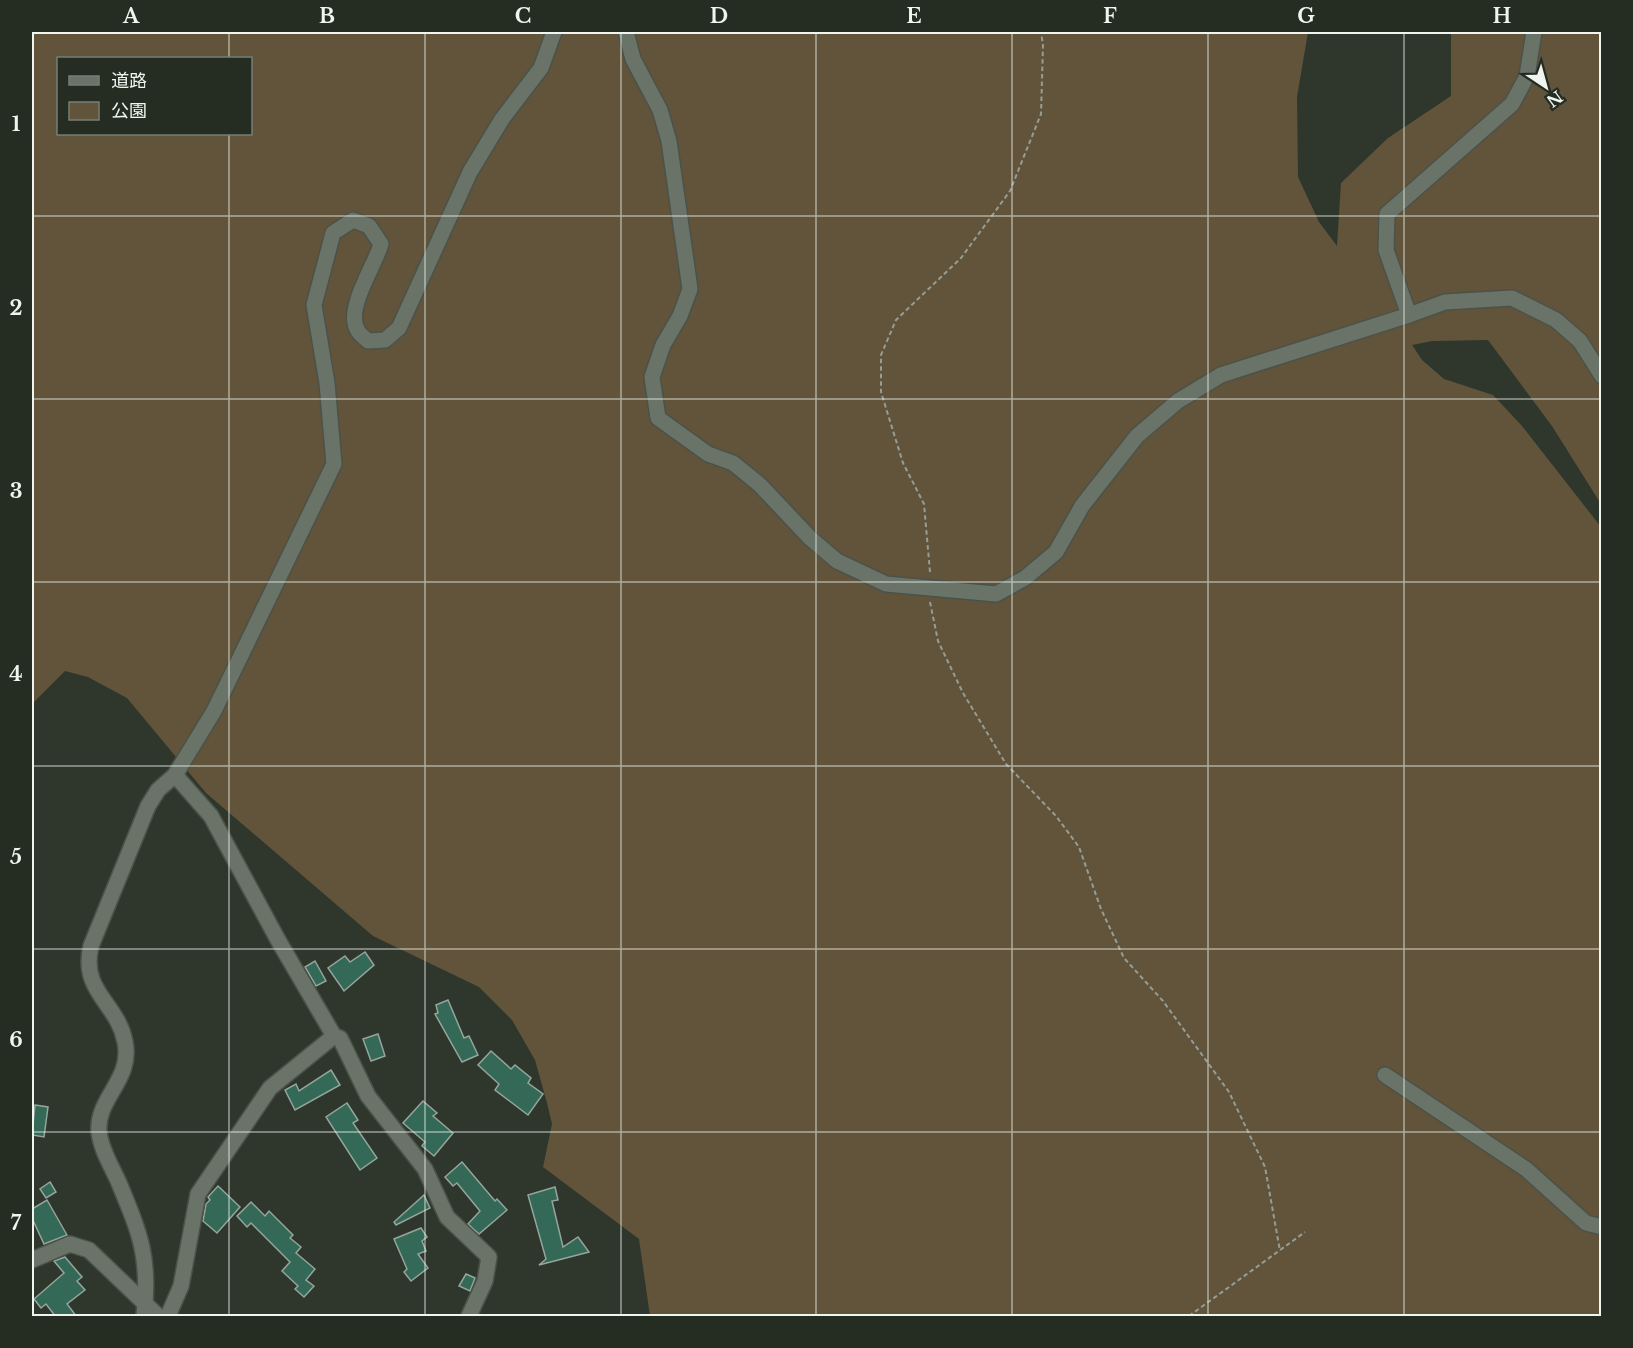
<svg xmlns="http://www.w3.org/2000/svg" width="1633" height="1348" font-family="'Libre Baskerville','Noto Sans JP',serif">
	<style>
		.green { fill: #61543a; fill-rule: evenodd }
		.building { fill: #336956; stroke: #95a59e; stroke-width: 1.5 }
		.lines { fill: none; stroke-linecap: round; stroke-linejoin: round }
		.minor-casing { stroke: #4b5249; stroke-width: 18 }
		.path { stroke: #969d95; stroke-width: 2; stroke-dasharray: 4.5 3; stroke-linecap: butt }
		.minor { stroke: #6a7368; stroke-width: 15 }
		.grid { fill: none; stroke: #f0f6ef; stroke-width: 1.5; stroke-opacity: 0.55 }
		.neatline { fill: none; stroke: #f0f6ef; stroke-width: 2 }
		.grid-label { font-size: 20px; text-anchor: middle; font-weight: bold; fill: #f0f6ef }
	</style>
	<rect width="100%" height="100%" fill="#2f372d"/>
	<path class="green" d="M32 32H1308L1297 97 1298 177 1319 222 1337 246 1341 183 1388 138 1451 96V32H1601V504L1552 426 1488 340 1432 341 1412 345 1422 360 1444 379 1493 395 1522 426 1601 527V1316H650L639 1239 543 1167 552 1124 547 1103 535 1060 512 1020 479 987 373 936 206 793 127 698 88 677 65 671 32 704ZM58 58H250V134H58Z"/>
	<g class="building">
		<polygon points="365,952 374,965 344,991 328,968 345,956 350,962"/>
		<polygon points="315,961 326,981 316,986 305,967"/>
		<polygon points="448,1000 464,1038 469,1036 478,1055 462,1062 435,1014 438,1013 436,1005"/>
		<polygon points="378,1034 385,1056 371,1061 363,1039"/>
		<polygon points="491,1051 511,1069 515,1065 531,1078 528,1083 543,1094 528,1115 495,1090 499,1084 478,1065"/>
		<polygon points="331,1070 340,1085 295,1110 285,1090 296,1084 299,1091"/>
		<polygon points="423,1101 437,1113 433,1116 453,1133 434,1156 422,1146 425,1142 403,1123"/>
		<polygon points="347,1103 358,1120 353,1123 377,1158 360,1170 326,1117"/>
		<polygon points="35,1105 48,1107 44,1137 32,1135"/>
		<polygon points="462,1162 495,1201 497,1199 507,1210 479,1234 468,1224 480,1211 457,1183 453,1186 445,1177"/>
		<polygon points="50,1182 56,1192 46,1198 40,1189"/>
		<polygon points="218,1186 240,1207 217,1233 203,1221 206,1204 210,1200 208,1197"/>
		<polygon points="555,1187 558,1200 552,1201 563,1247 578,1237 589,1252 539,1265 546,1259 528,1195"/>
		<polygon points="424,1195 430,1208 396,1225 394,1222"/>
		<polygon points="47,1200 67,1235 44,1244 32,1218 32,1209"/>
		<polygon points="251,1202 265,1216 269,1211 293,1235 290,1238 301,1247 296,1253 315,1269 306,1280 314,1286 304,1297 295,1289 298,1286 282,1271 290,1262 251,1223 247,1227 237,1216"/>
		<polygon points="421,1228 427,1237 422,1241 426,1251 418,1254 428,1268 411,1281 404,1272 407,1269 394,1239"/>
		<polygon points="65,1257 82,1277 77,1281 85,1290 67,1304 77,1317 56,1317 46,1304 41,1308 34,1299 64,1273 54,1261"/>
		<polygon points="466,1274 475,1278 470,1291 459,1286"/>
	</g>
	<g class="lines">
		<defs>
			<g id="minor">
				<polyline points="626,32 633,59 660,110 669,141 690,289 680,316 663,345 652,377 658,418 708,454 733,463 760,485 810,538 837,561 886,584 996,594 1025,578 1056,552 1082,506 1137,436 1178,401 1221,375 1409,315"/>
				<polyline points="1534,32 1527,76 1512,104 1387,214 1386,250 1409,315 1445,302 1512,298 1556,320 1580,341 1602,376"/>
				<polyline points="175,775 211,816 278,940 334,1036 340,1038 368,1096 425,1169 447,1217 489,1257 485,1281 469,1316"/>
				<polyline points="1385,1075 1526,1169 1586,1223 1602,1227"/>
				<polyline points="32,1260 70,1244 89,1250 158,1316"/>
				<path d="M144 1316C150 1258 141 1236 119 1183 112 1167 101 1150 99 1132 96 1098 133 1080 125 1042 118 1003 80 992 91 946L148 806 158 790 175 775 214 711 334 464 327 383 314 305 333 233 353 220 369 226 381 244C375 266 344 310 358 331 360 335 365 338 368 341L385 340 399 328 470 172 502 119 541 68 554 32"/>
				<polyline points="168,1316 181,1286 198,1194 270,1088 334,1036"/>
			</g>
		</defs>
		<use href="#minor" class="minor-casing"/>
		<g class="path">
			<polyline points="930,572 924,504 903,463 881,392 881,355 896,320 961,258 1010,191 1041,114 1043,45 1041,32"/>
			<polyline points="930,602 938,641 963,693 1006,764 1056,816 1079,847 1101,909 1124,958 1163,1001 1229,1092 1265,1167 1280,1251"/>
			<polyline points="1189,1316 1305,1232"/>
		</g>
		<use href="#minor" class="minor"/>
	</g>
	<path class="grid" d="M229 32V58M425 32V1316M621 32V1316M816 32V1316M1012 32V1316M1208 32V1316M1404 32V1316M229 134V1316M32 216H1602M32 399H1602M32 582H1602M32 766H1602M32 949H1602M32 1132H1602"/>
	<rect width="1633" height="1348" fill="none" stroke="#252d23" stroke-width="66"/>
	<rect x="57" y="57" width="195" height="78" fill="#252d23" stroke="#767d75" stroke-width="1.5"/>
	<rect x="69" y="76" width="30" height="9" fill="#6a7368" stroke="#767d75" stroke-width="1.5"/>
	<text x="111" y="87" font-size="18" fill="#f0f6ef">道路</text>
	<rect x="69" y="102" width="30" height="18" fill="#61543a" stroke="#767d75" stroke-width="1.5"/>
	<text x="111" y="117" font-size="18" fill="#f0f6ef">公園</text>
	<g transform="translate(1546 87) rotate(144)" stroke="#252d23" stroke-width="4.5" paint-order="stroke">
	<path d="M0-4.5L10 22L0 15L-10 22Z" fill="#f0f6ef"/>
	<text y="-9" font-size="16" font-weight="bold" text-anchor="middle" fill="#f0f6ef">N</text>
	</g>
	<rect x="33" y="33" width="1567" height="1282" class="neatline"/>
	<g class="grid-label">
		<text x="131" y="23">A</text>
		<text x="327" y="23">B</text>
		<text x="523" y="23">C</text>
		<text x="719" y="23">D</text>
		<text x="914" y="23">E</text>
		<text x="1110" y="23">F</text>
		<text x="1306" y="23">G</text>
		<text x="1502" y="23">H</text>
		<text x="16" y="131">1</text>
		<text x="16" y="315">2</text>
		<text x="16" y="498">3</text>
		<text x="16" y="681">4</text>
		<text x="16" y="864">5</text>
		<text x="16" y="1047">6</text>
		<text x="16" y="1230">7</text>
	</g>
</svg>
